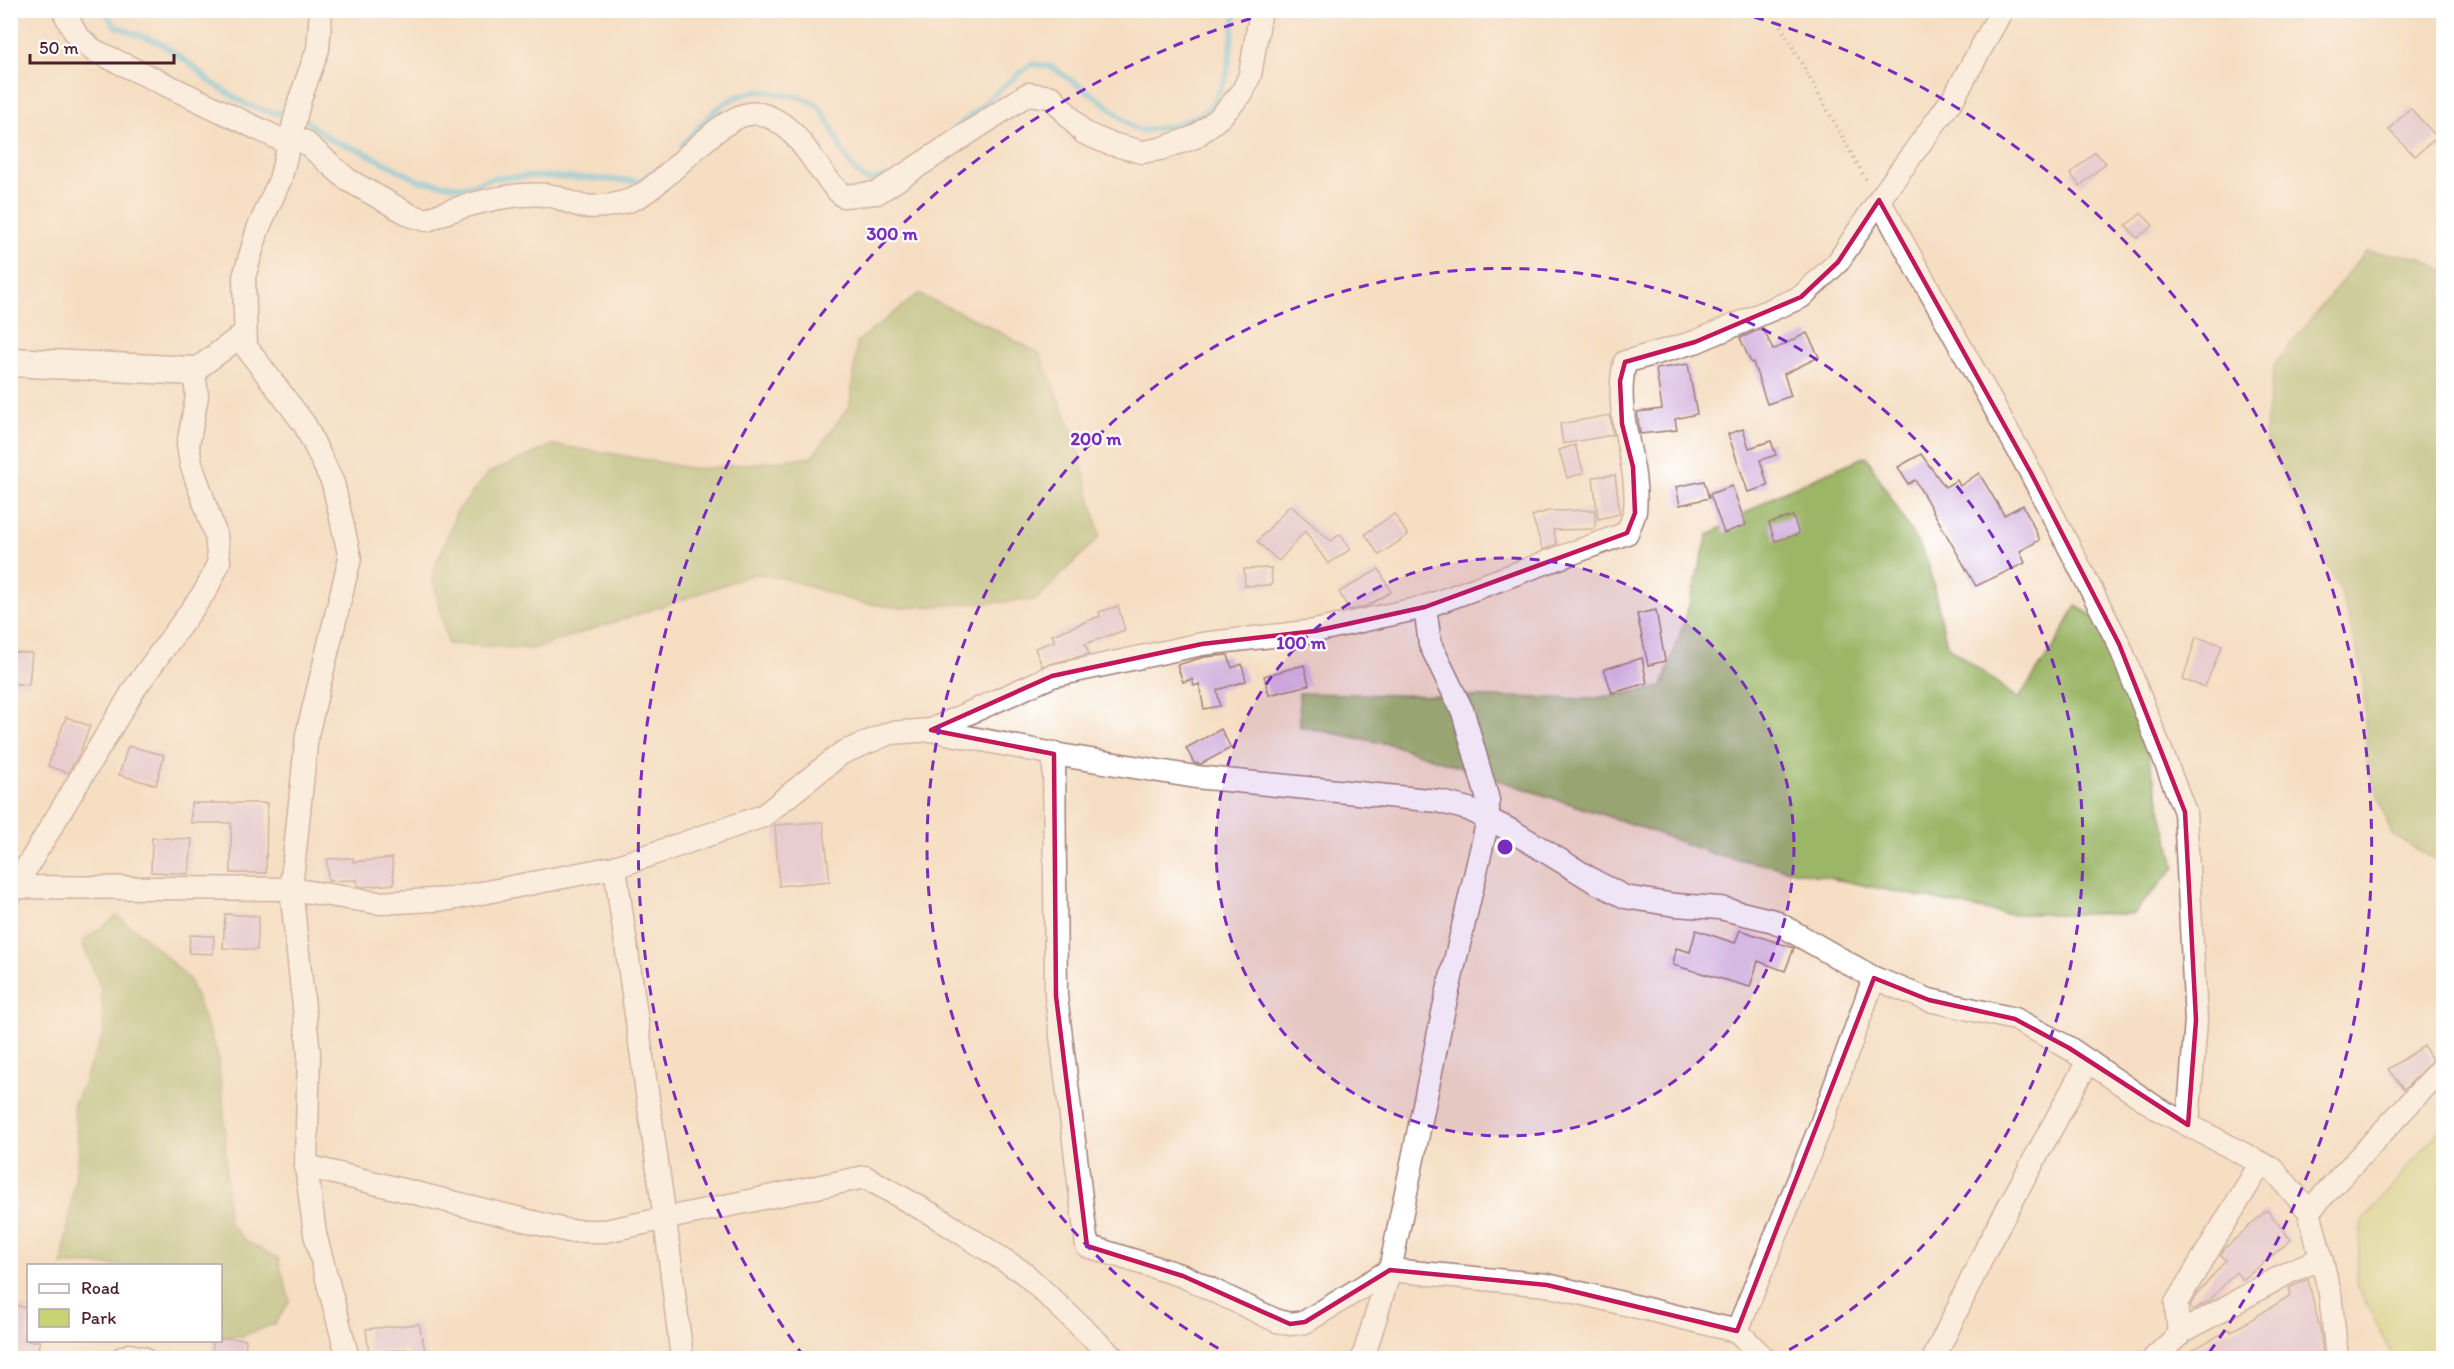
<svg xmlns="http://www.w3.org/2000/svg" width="2454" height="1369" font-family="Itim,sans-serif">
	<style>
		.green { fill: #c6d476; stroke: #887a50; stroke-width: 1.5 }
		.forest { fill: #9cb667; stroke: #736a49; stroke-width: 1.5 }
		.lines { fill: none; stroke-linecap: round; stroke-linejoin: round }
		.stream { stroke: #64c2e2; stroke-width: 6 }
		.building { fill: #d6b7e0 }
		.minor-casing { stroke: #a07e77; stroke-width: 25 }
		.tertiary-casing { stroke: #a07e77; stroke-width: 31 }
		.path { stroke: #a07e77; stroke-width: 4; stroke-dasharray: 1.5 4.5; stroke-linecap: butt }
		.minor { stroke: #fff; stroke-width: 22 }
		.tertiary { stroke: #fff; stroke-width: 28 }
		.marked { fill: none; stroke: #c2185b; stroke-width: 4.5; stroke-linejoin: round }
		.ring { fill: none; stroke: #7b2cbf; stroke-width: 3; stroke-dasharray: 10 8 }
		.centre { fill: #7b2cbf; stroke: #fff; stroke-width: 3 }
		.ring-label { font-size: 18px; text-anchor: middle; font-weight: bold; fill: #7b2cbf; stroke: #fff; stroke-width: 4.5; stroke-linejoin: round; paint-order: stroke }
	</style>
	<rect width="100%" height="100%" fill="#fff"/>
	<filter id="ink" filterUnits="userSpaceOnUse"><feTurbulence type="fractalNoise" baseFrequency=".0167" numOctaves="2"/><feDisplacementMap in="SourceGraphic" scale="12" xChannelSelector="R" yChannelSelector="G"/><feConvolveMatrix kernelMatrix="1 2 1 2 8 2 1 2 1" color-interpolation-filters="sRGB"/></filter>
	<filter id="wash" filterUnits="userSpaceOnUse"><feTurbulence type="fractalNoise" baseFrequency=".008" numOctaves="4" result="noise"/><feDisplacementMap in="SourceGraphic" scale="24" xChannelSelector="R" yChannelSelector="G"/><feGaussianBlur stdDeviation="1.35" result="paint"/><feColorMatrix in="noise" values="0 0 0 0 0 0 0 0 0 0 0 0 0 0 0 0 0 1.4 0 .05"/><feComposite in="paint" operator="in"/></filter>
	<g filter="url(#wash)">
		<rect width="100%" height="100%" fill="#f5dec3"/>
		<polygon class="green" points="2443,1126 2443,1358 2395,1358 2356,1285 2362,1222"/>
		<g class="forest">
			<polygon points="2366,251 2420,257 2443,271 2443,864 2392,835 2367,766 2363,675 2341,592 2264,435 2274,365"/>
			<polygon points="918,294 983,323 1040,354 1075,437 1100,536 1036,600 902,608 860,603 783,578 754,574 684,599 533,649 448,644 432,576 456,513 488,473 553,445 609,453 696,469 812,457 850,405 857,342"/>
			<polygon points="1866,456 1927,559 1947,645 2018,699 2057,642 2076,606 2114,628 2133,691 2175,867 2133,914 2004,914 1713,854 1646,829 1393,745 1300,727 1299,693 1590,699 1662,687 1687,613 1708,535 1780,493"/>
			<polygon points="117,916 145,937 189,979 217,1052 224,1108 228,1222 247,1242 278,1258 290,1301 275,1324 241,1336 221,1337 220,1266 62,1265 79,1151 73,1106 104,1033 101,988 82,942"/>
		</g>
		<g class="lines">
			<g class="stream">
				<polyline points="104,10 115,26 160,43 193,66 208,80 245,104 267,111 303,118 331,140 360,150 420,181 465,187 493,178 535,176 640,181 655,171"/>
				<path d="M952 131C980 110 1003 84 1032 64L1052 67 1104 103 1131 126 1140 131 1172 126 1203 113 1214 103 1227 74 1236 10"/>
				<path d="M682 146C702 123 722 96 754 92 764 90 776 94 786 95 796 96 814 100 820 108 838 131 841 164 867 181L884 177"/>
			</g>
		</g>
		<g id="blocks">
			<g class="building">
				<polygon points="2410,108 2437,137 2415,156 2389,130"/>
				<polygon points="2095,152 2106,163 2080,186 2070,174"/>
				<polygon points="2142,213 2153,226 2137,238 2126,225"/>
				<polygon points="1763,328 1773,350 1807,333 1819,357 1784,374 1791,396 1767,404 1753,362 1751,363 1740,338"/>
				<polygon points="1688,364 1697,414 1675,419 1677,430 1640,434 1637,412 1662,409 1656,369"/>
				<polygon points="1610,415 1613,435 1563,444 1560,424"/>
				<polygon points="1743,429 1749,448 1771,441 1776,455 1760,460 1768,486 1748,492 1728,434"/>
				<polygon points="1575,445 1584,473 1567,478 1559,450"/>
				<polygon points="1921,454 1945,487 1957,480 1960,486 1979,473 2004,515 2023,505 2040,540 2020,551 2025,563 1976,586 1915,480 1908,484 1898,467"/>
				<polygon points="1615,475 1620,514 1598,519 1593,477"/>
				<polygon points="1704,481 1709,498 1680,505 1676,487"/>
				<polygon points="1732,486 1746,525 1724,533 1710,494"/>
				<polygon points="1290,505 1331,541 1340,534 1351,549 1328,564 1305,531 1279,561 1257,542"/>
				<polygon points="1595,510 1595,529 1553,530 1557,544 1543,550 1532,516 1548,511"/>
				<polygon points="1394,514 1408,535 1379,555 1365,534"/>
				<polygon points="1793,516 1799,534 1775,541 1769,523"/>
				<polygon points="1271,568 1272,585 1245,586 1244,569"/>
				<polygon points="1379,569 1391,592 1367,606 1349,610 1339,592"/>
				<polygon points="1118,606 1125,630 1085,644 1089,654 1042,666 1035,648 1055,641 1052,635 1100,616 1099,612"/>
				<polygon points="1656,610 1665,661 1648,665 1637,614"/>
				<polygon points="2196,637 2222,645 2205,687 2183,680"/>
				<polygon points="11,652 32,653 29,685 10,683"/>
				<polygon points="1228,655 1232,668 1242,664 1246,681 1217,690 1220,706 1204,709 1199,684 1194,686 1192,679 1183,682 1177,665 1204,657"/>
				<polygon points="1642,658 1647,683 1612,693 1604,669"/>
				<polygon points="1304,665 1309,685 1269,695 1264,676"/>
				<polygon points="66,717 90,726 80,752 68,773 48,766"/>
				<polygon points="1221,729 1231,748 1201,764 1194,763 1186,748"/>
				<polygon points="128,746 164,755 156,785 119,775"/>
				<polygon points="191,803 267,803 266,873 231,873 231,823 191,823"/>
				<polygon points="823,822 830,881 779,886 775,825"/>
				<polygon points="152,838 192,839 189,874 151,872"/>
				<polygon points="353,858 353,862 392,858 394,884 363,887 357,886 357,880 328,881 327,859"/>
				<polygon points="225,914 259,916 257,950 223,948"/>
				<polygon points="1696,930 1735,943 1740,930 1794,948 1785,971 1758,961 1750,987 1673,965 1676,948 1690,952"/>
				<polygon points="190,935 214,936 213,954 189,953"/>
				<polygon points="2424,1046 2432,1060 2404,1090 2388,1069"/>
				<polygon points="2267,1210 2291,1240 2243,1280 2236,1272 2209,1301 2193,1310 2190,1306 2195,1297 2226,1260 2221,1255 2225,1248"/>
				<polygon points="2308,1279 2321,1334 2323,1359 2176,1359 2230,1329 2231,1332 2291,1295 2289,1288"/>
				<polygon points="10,1303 28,1309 28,1341 40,1341 35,1359 10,1353"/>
				<polygon points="419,1324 427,1359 408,1359 407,1349 369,1353 366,1329"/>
				<polygon points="220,1338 246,1339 245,1359 212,1359 213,1341 220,1341"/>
			</g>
		</g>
	</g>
	<g filter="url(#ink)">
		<use href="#blocks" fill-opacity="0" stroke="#a07e77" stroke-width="1.5"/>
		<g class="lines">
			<defs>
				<g id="minor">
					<path d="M63 10 77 36 93 50 288 143 304 141 348 180 412 216 427 220C460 205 511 192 547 195 559 196 570 204 582 206 597 208 616 205 631 200 668 186 724 104 761 114 802 125 813 170 843 196L877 193 1028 94 1052 97 1084 133 1108 143 1142 152 1160 149 1195 137 1219 118 1242 93 1250 75 1261 10"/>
					<polyline points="321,10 318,49 300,99 280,180 258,229 244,277 246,347 305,425 333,483 350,558 307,735 291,889 309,1053 306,1166 315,1234 348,1358"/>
					<polyline points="1879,200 2031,473 2119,644 2185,812 2196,1020 2188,1125"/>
					<path d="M931 730 1052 676 1202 644 1315 631 1425 607 1627 533C1629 526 1634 518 1635 511 1640 459 1612 417 1625 362L1695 342 1801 297 1838 262 1879 200 1954 97 2002 10"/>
					<polyline points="1054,754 1056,996 1087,1246 1183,1276 1277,1321 1290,1324 1305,1322 1390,1270 1547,1285 1737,1331 1764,1358"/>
					<polyline points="615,867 665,1219 682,1358"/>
					<polyline points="14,887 291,889 379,903 451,899 615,867 763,816 842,753 890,733 931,730 1054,754 1196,777 1438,801 1468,809 1512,831 1594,881 1625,897 1675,905 1720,908 1774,921 1874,978 1929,1000 2015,1019 2069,1048 2158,1109 2274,1170 2309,1211 2330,1293 2337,1358"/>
					<polyline points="10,895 135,688 206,590 219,562 216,536 191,464 188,445 197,396 194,371 245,333"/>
					<polyline points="306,1166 569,1231 605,1231 865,1177 935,1216 1024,1273 1114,1358"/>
					<polyline points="2309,1211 2444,1066"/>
					<polyline points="1737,1331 1819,1130 1874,978"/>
					<polyline points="2179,1335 2176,1303 2261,1163"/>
					<polyline points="122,1358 129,1355 143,1358"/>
					<polyline points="1363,1358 1390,1270 1444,1008 1488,820 1488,800 1463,712 1430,644 1425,607"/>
					<polyline points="1934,1358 1989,1243 2088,1061"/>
					<polyline points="2154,1358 2182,1332 2291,1271 2321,1259"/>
				</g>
				<polyline id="tertiary" points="10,362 194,371"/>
			</defs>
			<use href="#minor" class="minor-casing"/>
			<use href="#tertiary" class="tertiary-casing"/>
			<polyline class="path" points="1772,10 1868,183"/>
			<use href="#minor" class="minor"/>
			<use href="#tertiary" class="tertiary"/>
		</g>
	</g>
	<path d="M0 0H2454V1369H0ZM1879 200 2031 473 2119 644 2185 812 2196 1020 2188 1125 2069 1048 2015 1019 1929 1000 1874 978 1737 1331 1547 1285 1390 1270 1305 1322 1290 1324 1183 1276 1087 1246 1056 996 1054 754 931 730 1052 676 1202 644 1315 631 1425 607 1627 533 1635 513 1633 467 1622 424 1620 381 1625 362 1695 342 1801 297 1838 262Z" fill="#f5dec3" fill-opacity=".55" fill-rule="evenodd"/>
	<path class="marked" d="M1879 200 2031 473 2119 644 2185 812 2196 1020 2188 1125 2069 1048 2015 1019 1929 1000 1874 978 1737 1331 1547 1285 1390 1270 1305 1322 1290 1324 1183 1276 1087 1246 1056 996 1054 754 931 730 1052 676 1202 644 1315 631 1425 607 1627 533 1635 513 1633 467 1622 424 1620 381 1625 362 1695 342 1801 297 1838 262Z"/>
	<circle cx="1505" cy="847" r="289" fill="#7b2cbf" fill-opacity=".12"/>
	<g class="ring">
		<circle cx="1505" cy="847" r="289"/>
		<path d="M1234 1357A578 578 0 1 1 1776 1357"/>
		<path d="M804 1357A867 867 0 0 1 1273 12M1737 12A867 867 0 0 1 2206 1357"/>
	</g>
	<circle cx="1505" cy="847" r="9" class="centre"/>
	<g class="ring-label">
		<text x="892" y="240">300 m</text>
		<text x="1096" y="445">200 m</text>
		<text x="1301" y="649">100 m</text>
	</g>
	<rect width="2454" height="1369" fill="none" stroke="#fff" stroke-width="36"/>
	<rect x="27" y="1264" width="195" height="78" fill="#ffffff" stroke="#b7a5aa" stroke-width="1.5"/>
	<rect x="39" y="1284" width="30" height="9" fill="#ffffff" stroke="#b7a5aa" stroke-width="1.5"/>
	<text x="81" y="1294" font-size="18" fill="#4a1f2b">Road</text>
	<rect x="39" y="1309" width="30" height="18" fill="#c6d476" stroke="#b7a5aa" stroke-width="1.5"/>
	<text x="81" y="1324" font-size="18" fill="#4a1f2b">Park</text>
	<path d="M30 54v9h144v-9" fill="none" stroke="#4a1f2b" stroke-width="3"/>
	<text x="39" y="54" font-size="18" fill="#4a1f2b" stroke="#ffffff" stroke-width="4.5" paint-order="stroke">50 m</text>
</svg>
